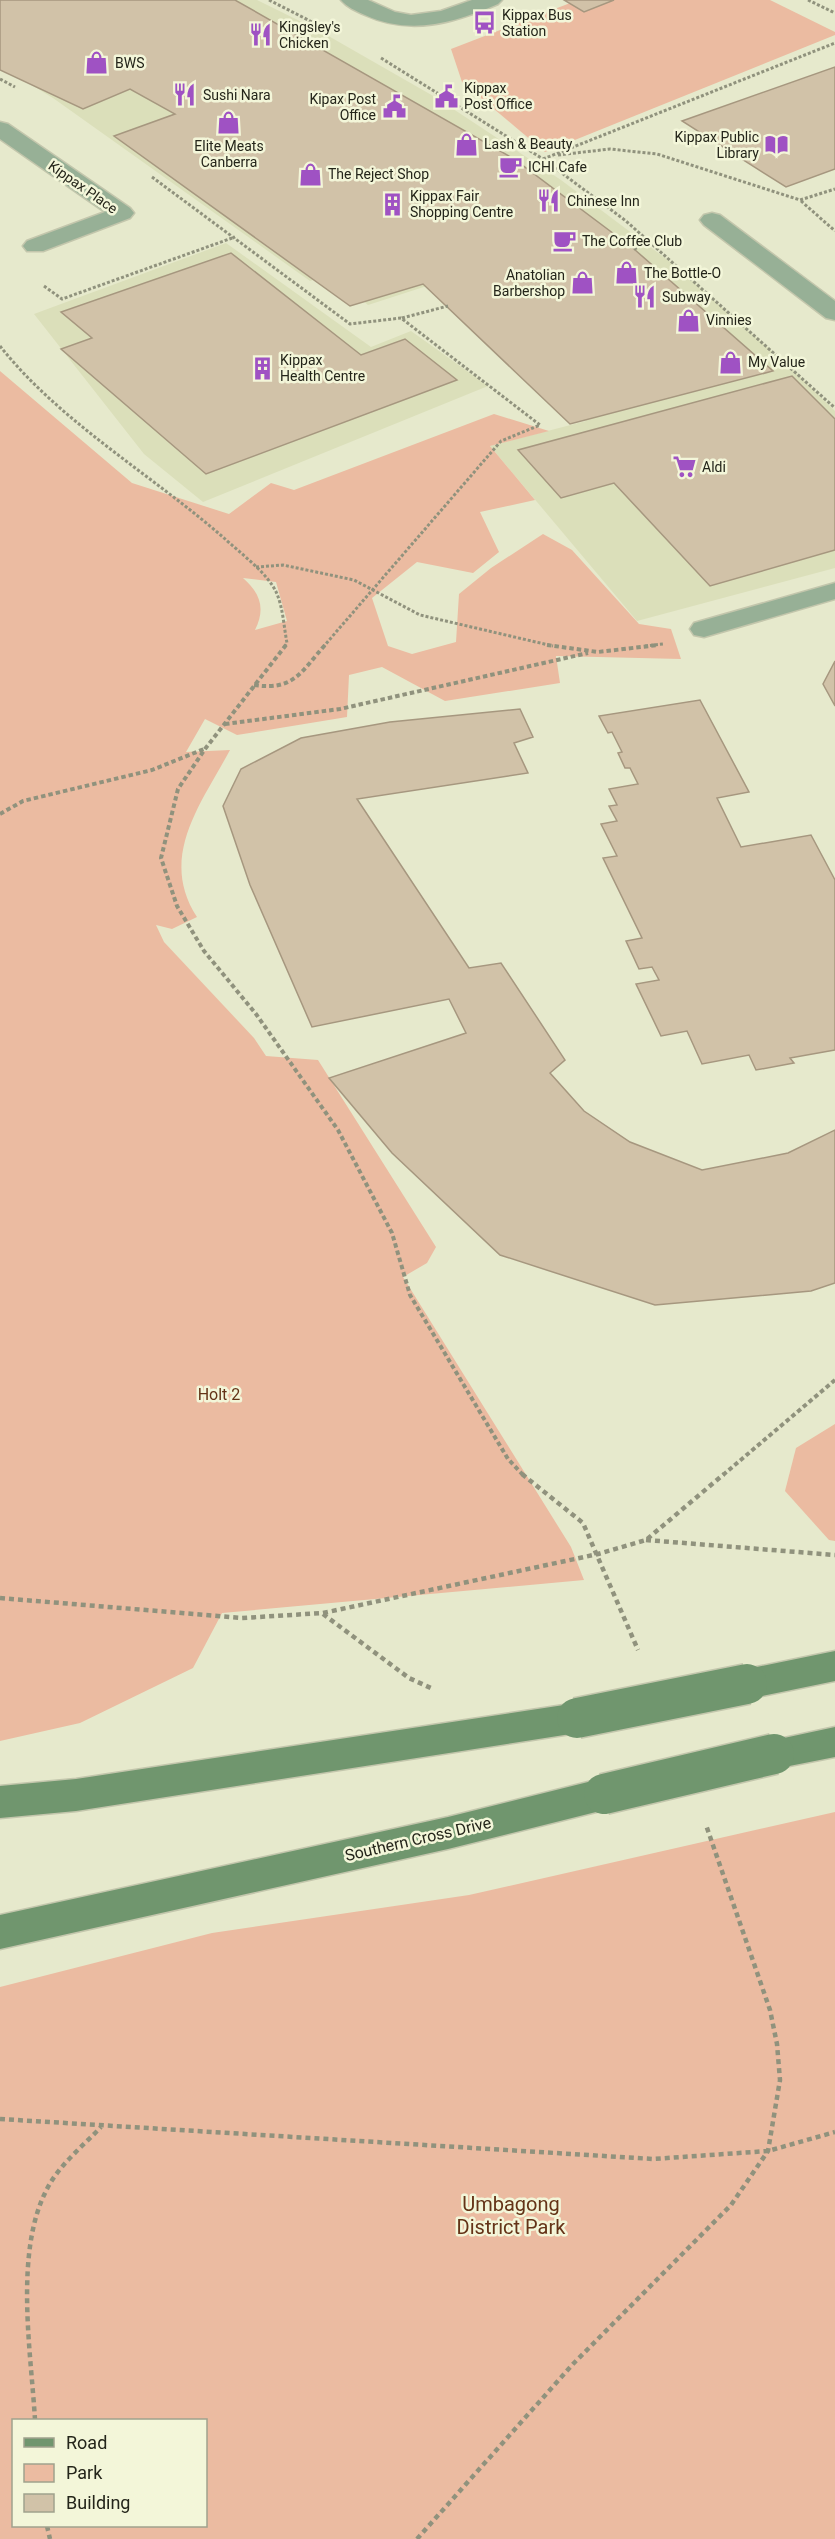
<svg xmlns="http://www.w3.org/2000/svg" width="835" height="2539" font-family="Roboto,sans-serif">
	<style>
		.built { fill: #dbdfba }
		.green { fill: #ebbba1; fill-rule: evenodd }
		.building { fill: #d1c2a8; stroke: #a6977f; stroke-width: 1.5 }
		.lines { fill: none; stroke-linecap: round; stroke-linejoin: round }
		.lane-casing { stroke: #c3c6ac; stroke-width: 3 }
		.street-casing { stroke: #c3c6ac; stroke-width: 3 }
		.secondary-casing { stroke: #c3c6ac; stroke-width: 3 }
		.path-far2 { stroke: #90927d; stroke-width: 3; stroke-dasharray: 3 2; stroke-linecap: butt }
		.path-far1 { stroke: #90927d; stroke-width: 4; stroke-dasharray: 4.5 3; stroke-linecap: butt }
		.path { stroke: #90927d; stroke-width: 4.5; stroke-dasharray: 5 4; stroke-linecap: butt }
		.lane { fill: #97b096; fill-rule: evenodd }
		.street { fill: #97b096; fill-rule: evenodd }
		.secondary { fill: #70966e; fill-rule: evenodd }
		.secondary-bridge-casing { stroke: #c3c6ac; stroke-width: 43; stroke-linecap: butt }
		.secondary-bridge { stroke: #70966e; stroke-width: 40 }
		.labels { text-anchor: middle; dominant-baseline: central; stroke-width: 5; stroke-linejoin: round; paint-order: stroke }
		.far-poi-label { font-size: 14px; fill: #24251a; stroke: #f3f6d9; text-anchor: start }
		.far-street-label { font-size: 14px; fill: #24251a; stroke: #f3f6d9 }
		.park-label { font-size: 16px; fill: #643317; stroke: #f3f6d9 }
		.street-label { font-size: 16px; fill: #24251a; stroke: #f3f6d9 }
		.near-park-label { font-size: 20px; fill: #643317; stroke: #f3f6d9 }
	</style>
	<rect width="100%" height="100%" fill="#e6e9cc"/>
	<g class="built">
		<polygon points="0,0 257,0 318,30 435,97 561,180 673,264 793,370 835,411 835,568 637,621 490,446 586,421 480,320 433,284 368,305 331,273 310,281 53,98 0,66"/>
		<polygon points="226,243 371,347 411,331 488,386 203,502 144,454 34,314"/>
	</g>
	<g class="green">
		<polygon points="578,0 770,0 835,32 835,35 545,152 462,82 451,49"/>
		<path d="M0 371 132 483 229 514 271 483 294 490 494 414 549 431 490 446 535 500 480 512 499 552 473 573 417 562 372 598 388 646 412 654 456 642 459 594 491 568 543 534 572 550 639 624 671 629 681 659 556 656 560 683 445 701 382 667 349 675 347 717 237 735 205 719 186 752 230 750C201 804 158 857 197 917L172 929 156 925 164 942 254 1038 266 1056 318 1060 436 1247 427 1263 403 1277 571 1547 584 1580 222 1613 193 1668 80 1723 0 1741ZM243 578 276 582 287 621 255 630C266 608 260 593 243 578Z"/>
		<polygon points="835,1424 835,1541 829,1540 785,1491 796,1448"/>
		<path d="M835 1812V2539H0V1987L212 1933 469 1895ZM14 2420H206V2526H14Z"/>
	</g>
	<g class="building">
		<polygon points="0,0 235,0 514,159 634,249 773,371 570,424 423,284 350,306 114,136 175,114 130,89 83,109 0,70"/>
		<polygon points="564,0 614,0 584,12"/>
		<polygon points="835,67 835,169 786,187 682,121"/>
		<polygon points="231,253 361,355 405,339 457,380 206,474 61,349 92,338 61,312"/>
		<polygon points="792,376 835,419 835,550 710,586 614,483 561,498 518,450"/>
		<polygon points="835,661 835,706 823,684"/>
		<polygon points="700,700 749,792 717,798 741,847 811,835 835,880 835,1050 790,1058 794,1063 756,1070 749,1055 702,1064 687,1031 661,1036 636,984 659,980 652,967 639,969 626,941 642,938 603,858 617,856 601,824 617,821 609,806 617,805 609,789 638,784 630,768 625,768 618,753 622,752 612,732 608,733 599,716"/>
		<polygon points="520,709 533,737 514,743 528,773 357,799 469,968 501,963 565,1060 550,1073 584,1111 630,1142 702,1170 788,1153 835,1130 835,1283 811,1291 655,1305 500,1255 392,1153 329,1078 466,1033 449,999 312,1027 250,885 223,806 241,769 301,738 390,722"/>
	</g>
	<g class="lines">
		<defs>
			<g id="lane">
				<path d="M341 0H368L395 12 411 15 441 11 472 0H502L498 4C453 23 411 36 365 15 356 11 347 7 341 0Z"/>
				<polygon points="835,583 835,599 704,637 694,635 690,629 694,623"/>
			</g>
			<g id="street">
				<polygon points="0,122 8,124 130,208 134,213 130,218 43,251 27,251 23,246 27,241 105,212 0,139"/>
				<polygon points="712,213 720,215 835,301 835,320 826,318 704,225 700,220 704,215"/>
			</g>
			<g id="secondary">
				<polygon points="835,1651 835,1681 747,1699 734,1694 729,1684 734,1674 747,1669"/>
				<polygon points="577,1703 590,1707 596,1718 590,1729 577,1733 76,1811 0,1818 0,1786 76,1779"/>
				<polygon points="835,1727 835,1757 774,1769 761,1765 755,1754 761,1743"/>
				<polygon points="604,1778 617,1783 623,1794 617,1805 604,1810 448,1849 0,1949 0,1915 448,1817"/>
			</g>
		</defs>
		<use href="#lane" class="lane-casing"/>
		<use href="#street" class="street-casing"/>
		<use href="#secondary" class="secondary-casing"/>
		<g class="path-far2">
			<polyline points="269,0 316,24"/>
			<polyline points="808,0 835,13"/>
			<polyline points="381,58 543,159 626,221 835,408"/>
			<polyline points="0,79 15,87"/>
			<polyline points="558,155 610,149 657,154 800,200 835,189"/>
			<polyline points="543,159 835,43"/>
			<polyline points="152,177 350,324 401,318 540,425 501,441 324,646"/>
			<polyline points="801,201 835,231"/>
			<polyline points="634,249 651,242"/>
			<polyline points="44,286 62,299 235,237"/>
			<polyline points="402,318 448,306"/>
			<path d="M0 346C59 421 152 475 224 538 240 553 269 574 277 594 283 608 284 628 287 643L285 646"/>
			<polyline points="256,567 283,565 354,580 420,615 553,646"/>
			<polyline points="645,646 663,644"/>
		</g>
		<g class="path-far1">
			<polyline points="286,645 205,749 178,789 161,858 177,906 204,951 256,1014 338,1130 392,1233 410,1295 508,1459 523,1475"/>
			<polyline points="547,645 598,652 658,645"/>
			<path d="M254 685C294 691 301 672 325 645"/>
			<polyline points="225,724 340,709 588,653"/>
			<polyline points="0,814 23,801 152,770 204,749"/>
			<polyline points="723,1475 835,1380"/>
		</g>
		<g class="path">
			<polyline points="522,1474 583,1523 638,1650"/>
			<polyline points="646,1540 835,1555"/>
			<polyline points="0,1598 242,1618 323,1613 598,1554 646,1540 724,1474"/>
			<polyline points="323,1614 409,1678 433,1689"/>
			<polyline points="0,2119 653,2159 768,2151 835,2132"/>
			<path d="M35 2420C31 2351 14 2252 47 2189 59 2165 83 2146 101 2127"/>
			<polyline points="47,2526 50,2539"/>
			<polyline points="417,2539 573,2364 731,2205 768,2151 780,2080 777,2044 770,2010 706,1825"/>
		</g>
		<use href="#lane" class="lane"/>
		<use href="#street" class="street"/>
		<use href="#secondary" class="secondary"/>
		<defs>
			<g id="secondary-bridge">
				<polyline points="577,1718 747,1684"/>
				<polyline points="604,1794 774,1754"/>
			</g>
		</defs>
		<use href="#secondary-bridge" class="secondary-bridge-casing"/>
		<use href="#secondary-bridge" class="secondary-bridge"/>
	</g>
	<defs>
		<symbol id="bus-bare" viewBox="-9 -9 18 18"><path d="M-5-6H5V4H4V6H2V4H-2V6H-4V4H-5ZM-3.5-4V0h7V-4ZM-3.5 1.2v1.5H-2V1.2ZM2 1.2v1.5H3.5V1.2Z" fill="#9f52c3" stroke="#f3f6d9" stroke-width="2.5" paint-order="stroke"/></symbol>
		<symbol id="restaurant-bare" viewBox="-9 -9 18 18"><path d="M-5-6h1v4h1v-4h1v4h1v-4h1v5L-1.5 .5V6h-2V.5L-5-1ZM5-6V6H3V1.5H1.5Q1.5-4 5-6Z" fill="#9f52c3" stroke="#f3f6d9" stroke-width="2.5" paint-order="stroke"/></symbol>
		<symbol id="shop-bare" viewBox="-9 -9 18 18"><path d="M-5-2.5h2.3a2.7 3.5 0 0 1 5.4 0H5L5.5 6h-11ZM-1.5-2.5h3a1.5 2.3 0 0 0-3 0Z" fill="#9f52c3" stroke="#f3f6d9" stroke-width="2.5" paint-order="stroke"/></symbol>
		<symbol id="civic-bare" viewBox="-9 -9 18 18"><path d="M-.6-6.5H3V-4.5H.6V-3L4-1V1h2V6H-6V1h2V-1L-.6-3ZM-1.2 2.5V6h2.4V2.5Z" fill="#9f52c3" stroke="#f3f6d9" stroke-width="2.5" paint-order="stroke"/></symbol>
		<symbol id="library-bare" viewBox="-9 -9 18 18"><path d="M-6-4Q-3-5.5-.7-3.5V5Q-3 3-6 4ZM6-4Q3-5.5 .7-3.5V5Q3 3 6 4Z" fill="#9f52c3" stroke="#f3f6d9" stroke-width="2.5" paint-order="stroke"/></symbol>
		<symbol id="cafe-bare" viewBox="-9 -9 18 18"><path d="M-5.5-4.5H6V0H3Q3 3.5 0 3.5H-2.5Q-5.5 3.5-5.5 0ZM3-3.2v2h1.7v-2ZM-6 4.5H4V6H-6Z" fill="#9f52c3" stroke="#f3f6d9" stroke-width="2.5" paint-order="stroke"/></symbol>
		<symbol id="building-bare" viewBox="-9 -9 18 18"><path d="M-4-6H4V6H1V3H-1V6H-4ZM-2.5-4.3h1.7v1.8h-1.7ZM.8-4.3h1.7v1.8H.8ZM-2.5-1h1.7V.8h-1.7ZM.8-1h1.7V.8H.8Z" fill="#9f52c3" stroke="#f3f6d9" stroke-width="2.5" paint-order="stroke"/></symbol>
		<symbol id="supermarket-bare" viewBox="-9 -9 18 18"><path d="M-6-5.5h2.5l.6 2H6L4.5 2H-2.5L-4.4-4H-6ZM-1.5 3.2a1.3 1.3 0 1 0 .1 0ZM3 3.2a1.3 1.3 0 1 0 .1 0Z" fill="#9f52c3" stroke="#f3f6d9" stroke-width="2.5" paint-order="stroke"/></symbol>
	</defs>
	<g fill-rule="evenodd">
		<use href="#bus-bare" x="468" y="6" width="33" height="33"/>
		<use href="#restaurant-bare" x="244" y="18" width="33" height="33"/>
		<use href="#shop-bare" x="80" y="46" width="33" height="33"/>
		<use href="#restaurant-bare" x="168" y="78" width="33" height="33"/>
		<use href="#civic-bare" x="430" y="80" width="33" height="33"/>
		<use href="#civic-bare" x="378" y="90" width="33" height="33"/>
		<use href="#shop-bare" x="212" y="106" width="33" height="33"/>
		<use href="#shop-bare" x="450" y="128" width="33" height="33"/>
		<use href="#library-bare" x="760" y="128" width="33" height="33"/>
		<use href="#cafe-bare" x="494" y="150" width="33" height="33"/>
		<use href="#shop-bare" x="294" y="158" width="33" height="33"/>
		<use href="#restaurant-bare" x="532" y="184" width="33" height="33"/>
		<use href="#building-bare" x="376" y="188" width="33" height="33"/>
		<use href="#cafe-bare" x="548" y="224" width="33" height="33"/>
		<use href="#shop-bare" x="610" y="256" width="33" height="33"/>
		<use href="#shop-bare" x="566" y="266" width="33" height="33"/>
		<use href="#restaurant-bare" x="628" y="280" width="33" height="33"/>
		<use href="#shop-bare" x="672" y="304" width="33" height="33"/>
		<use href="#shop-bare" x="714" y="346" width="33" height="33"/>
		<use href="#building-bare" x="246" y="352" width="33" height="33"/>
		<use href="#supermarket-bare" x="668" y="450" width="33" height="33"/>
	</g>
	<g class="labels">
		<g class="far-poi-label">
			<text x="502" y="15">Kippax Bus<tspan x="502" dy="16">Station</tspan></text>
			<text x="279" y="27">Kingsley's<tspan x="279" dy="16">Chicken</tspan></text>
			<text x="115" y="63">BWS</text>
			<text x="464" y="88">Kippax<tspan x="464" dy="16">Post Office</tspan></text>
			<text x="203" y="95">Sushi Nara</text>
			<text x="376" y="99" text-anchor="end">Kipax Post<tspan x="376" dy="16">Office</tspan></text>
			<text x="759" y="137" text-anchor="end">Kippax Public<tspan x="759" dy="16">Library</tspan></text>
			<text x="484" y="144">Lash &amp; Beauty</text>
			<text x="229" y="146" text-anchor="middle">Elite Meats<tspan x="229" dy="16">Canberra</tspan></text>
			<text x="528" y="167">ICHI Cafe</text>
			<text x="328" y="174">The Reject Shop</text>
			<text x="410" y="196">Kippax Fair<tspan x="410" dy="16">Shopping Centre</tspan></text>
			<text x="567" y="201">Chinese Inn</text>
			<text x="582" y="241">The Coffee Club</text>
			<text x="644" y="273">The Bottle-O</text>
			<text x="565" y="275" text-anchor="end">Anatolian<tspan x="565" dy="16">Barbershop</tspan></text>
			<text x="662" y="297">Subway</text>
			<text x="706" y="320">Vinnies</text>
			<text x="280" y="360">Kippax<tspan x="280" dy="16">Health Centre</tspan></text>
			<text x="748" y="362">My Value</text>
			<text x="702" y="467">Aldi</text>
		</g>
		<g class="far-street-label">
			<text transform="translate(83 187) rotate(35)">Kippax Place</text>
		</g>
		<g class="park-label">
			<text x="219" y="1394">Holt 2</text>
		</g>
		<g class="street-label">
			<text transform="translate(418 1839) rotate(-13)">Southern Cross Drive</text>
		</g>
		<g class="near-park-label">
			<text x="511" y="2204">Umbagong<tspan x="511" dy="23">District Park</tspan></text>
		</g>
	</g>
	<rect x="12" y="2419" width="195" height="108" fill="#f3f6d9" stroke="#a0a28d" stroke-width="1.5"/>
	<rect x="24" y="2438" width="30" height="9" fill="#70966e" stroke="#a0a28d" stroke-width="1.5"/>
	<text x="66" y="2449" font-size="18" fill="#24251a">Road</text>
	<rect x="24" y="2464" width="30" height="18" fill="#ebbba1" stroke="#a0a28d" stroke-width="1.5"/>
	<text x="66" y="2479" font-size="18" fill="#24251a">Park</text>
	<rect x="24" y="2494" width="30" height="18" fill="#d1c2a8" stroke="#a0a28d" stroke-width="1.5"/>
	<text x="66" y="2509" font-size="18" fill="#24251a">Building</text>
</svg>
